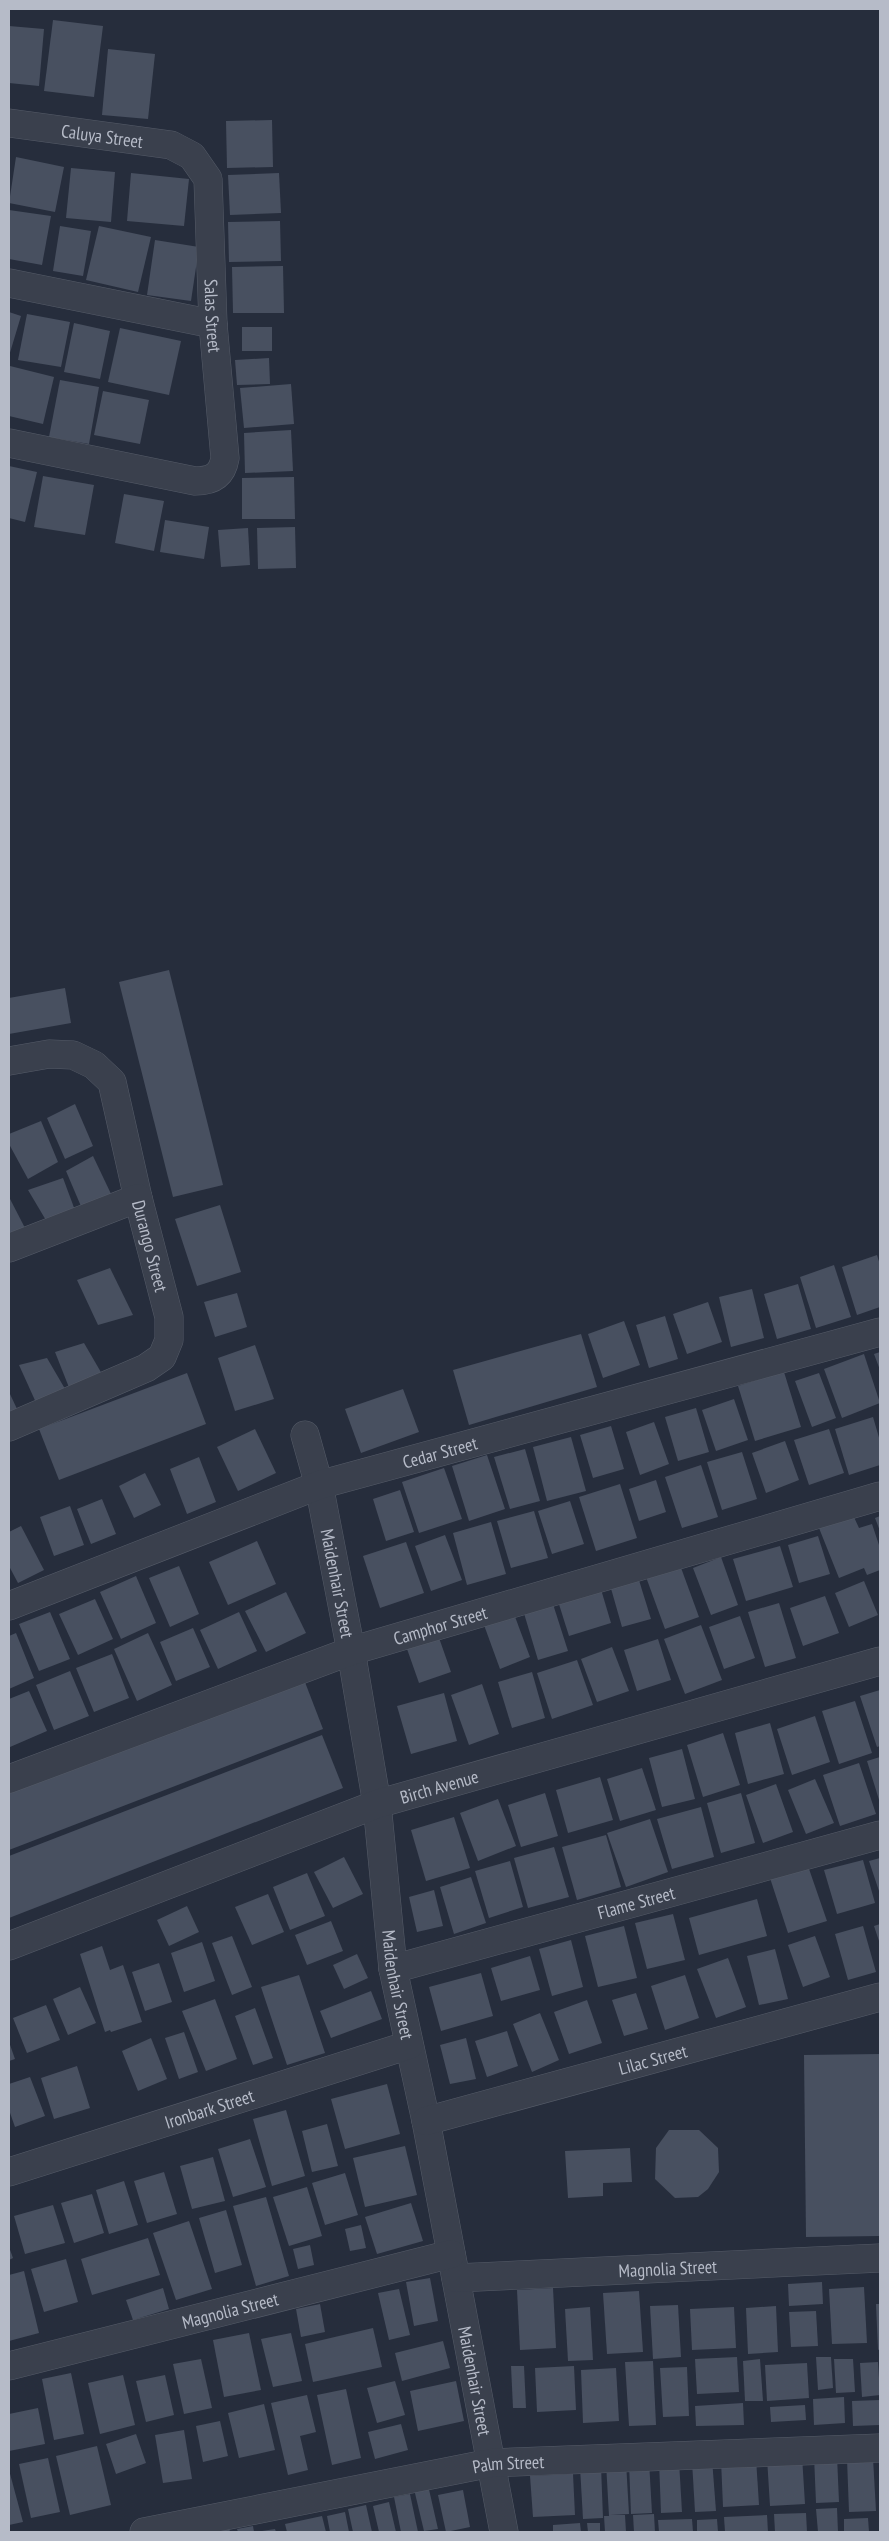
<svg xmlns="http://www.w3.org/2000/svg" width="889" height="2541" font-family="'PT Sans Narrow',sans-serif">
	<style>
		.building { fill: #485060 }
		.lines { fill: none; stroke-linecap: round; stroke-linejoin: round }
		.street-casing { stroke: #555b68; stroke-width: 29 }
		.street { stroke: #3a404d; stroke-width: 28 }
		.labels { text-anchor: middle; dominant-baseline: central; stroke-width: 4; stroke-linejoin: round; paint-order: stroke }
		.street-label { font-size: 18px; fill: #b6bbc8; stroke: #1f2532 }
	</style>
	<rect width="100%" height="100%" fill="#262d3c"/>
	<g class="building">
		<polygon points="53,20 103,26 94,97 44,91"/>
		<polygon points="9,26 44,29 39,86 9,83"/>
		<polygon points="108,49 155,54 148,119 102,115"/>
		<polygon points="272,120 273,167 227,168 226,121"/>
		<polygon points="16,157 64,167 55,212 9,203"/>
		<polygon points="71,168 115,172 111,222 66,218"/>
		<polygon points="131,173 189,179 184,226 127,221"/>
		<polygon points="279,173 281,213 230,215 228,175"/>
		<polygon points="9,210 51,216 42,265 9,259"/>
		<polygon points="280,221 281,261 229,262 228,222"/>
		<polygon points="60,226 91,231 83,276 53,271"/>
		<polygon points="99,226 151,237 138,292 86,280"/>
		<polygon points="155,240 199,247 191,301 147,295"/>
		<polygon points="283,266 284,313 233,313 232,267"/>
		<polygon points="9,312 21,316 9,356"/>
		<polygon points="27,314 70,322 61,367 18,360"/>
		<polygon points="74,323 110,331 100,379 64,372"/>
		<rect x="242" y="327" width="30" height="24"/>
		<polygon points="120,328 181,341 169,395 108,382"/>
		<polygon points="269,358 270,384 237,385 235,360"/>
		<polygon points="10,366 54,377 43,424 9,416"/>
		<polygon points="60,380 99,387 89,444 49,437"/>
		<polygon points="291,384 294,424 244,428 240,388"/>
		<polygon points="103,391 149,400 140,444 94,435"/>
		<polygon points="291,430 293,471 245,473 244,433"/>
		<polygon points="9,466 37,472 25,522 9,518"/>
		<polygon points="43,476 94,485 85,535 34,527"/>
		<polygon points="294,477 295,519 242,519 242,478"/>
		<polygon points="124,494 164,501 154,551 115,543"/>
		<polygon points="165,520 209,527 204,559 160,552"/>
		<polygon points="295,527 296,568 258,569 257,528"/>
		<polygon points="248,528 250,565 221,567 218,530"/>
		<polygon points="169,970 223,1185 173,1197 119,982"/>
		<polygon points="65,988 71,1023 9,1034 9,998"/>
		<polygon points="75,1104 93,1146 65,1159 47,1118"/>
		<polygon points="41,1121 58,1162 28,1179 9,1144 9,1134"/>
		<polygon points="93,1156 112,1196 83,1211 66,1171"/>
		<polygon points="63,1178 76,1213 47,1222 28,1190"/>
		<polygon points="9,1197 25,1228 9,1234"/>
		<polygon points="220,1205 241,1272 197,1286 175,1219"/>
		<polygon points="877,1255 880,1265 880,1307 857,1315 842,1267"/>
		<polygon points="834,1265 851,1317 816,1328 800,1277"/>
		<polygon points="110,1268 133,1315 98,1325 77,1280"/>
		<polygon points="798,1284 811,1329 777,1339 764,1294"/>
		<polygon points="752,1289 764,1338 731,1347 719,1297"/>
		<polygon points="237,1293 247,1327 215,1337 204,1302"/>
		<polygon points="708,1302 722,1342 687,1354 673,1314"/>
		<polygon points="665,1316 678,1359 649,1368 636,1325"/>
		<polygon points="624,1321 640,1365 603,1378 588,1334"/>
		<polygon points="581,1334 597,1387 469,1425 453,1370"/>
		<polygon points="84,1343 102,1374 70,1390 55,1352"/>
		<polygon points="255,1345 274,1399 235,1411 218,1358"/>
		<polygon points="880,1352 880,1370 874,1354"/>
		<polygon points="864,1354 880,1403 842,1418 824,1369"/>
		<polygon points="47,1358 68,1394 38,1407 19,1365"/>
		<polygon points="784,1372 801,1427 755,1441 738,1386"/>
		<polygon points="187,1373 206,1424 59,1480 39,1429"/>
		<polygon points="819,1373 836,1418 812,1427 795,1381"/>
		<polygon points="403,1389 419,1432 361,1453 345,1409"/>
		<polygon points="9,1392 18,1411 9,1415"/>
		<polygon points="734,1399 748,1440 716,1451 702,1410"/>
		<polygon points="696,1408 709,1452 678,1461 665,1417"/>
		<polygon points="873,1417 880,1441 880,1465 849,1475 835,1429"/>
		<polygon points="654,1422 669,1464 640,1475 626,1432"/>
		<polygon points="611,1426 624,1469 593,1478 580,1435"/>
		<polygon points="255,1429 276,1473 238,1491 217,1447"/>
		<polygon points="829,1429 844,1473 809,1485 794,1440"/>
		<polygon points="571,1437 586,1491 547,1501 533,1447"/>
		<polygon points="785,1441 799,1480 766,1493 752,1453"/>
		<polygon points="525,1449 540,1501 510,1509 494,1457"/>
		<polygon points="742,1452 757,1499 722,1510 707,1462"/>
		<polygon points="487,1455 505,1509 469,1521 452,1466"/>
		<polygon points="199,1457 216,1502 187,1514 170,1469"/>
		<polygon points="701,1465 718,1517 682,1528 665,1477"/>
		<polygon points="444,1468 462,1519 419,1533 402,1482"/>
		<polygon points="145,1473 161,1505 134,1518 119,1486"/>
		<polygon points="656,1480 666,1512 639,1521 629,1489"/>
		<polygon points="620,1484 637,1538 596,1551 579,1497"/>
		<polygon points="400,1490 414,1532 386,1541 373,1499"/>
		<polygon points="102,1499 116,1534 91,1544 77,1509"/>
		<polygon points="570,1501 584,1544 552,1554 538,1511"/>
		<polygon points="70,1506 84,1545 54,1556 40,1517"/>
		<polygon points="534,1511 548,1558 511,1568 497,1521"/>
		<polygon points="853,1515 859,1528 872,1524 880,1548 880,1570 867,1575 864,1568 839,1578 819,1528"/>
		<polygon points="880,1516 880,1531 875,1518"/>
		<polygon points="491,1522 506,1574 467,1585 453,1533"/>
		<polygon points="21,1526 44,1570 18,1583 9,1566 9,1532"/>
		<polygon points="445,1535 462,1580 431,1591 415,1546"/>
		<polygon points="818,1536 830,1574 799,1583 788,1545"/>
		<polygon points="257,1541 276,1584 228,1605 209,1562"/>
		<polygon points="406,1542 424,1593 380,1608 363,1556"/>
		<polygon points="780,1546 793,1587 746,1601 733,1559"/>
		<polygon points="721,1557 738,1605 711,1615 693,1568"/>
		<polygon points="680,1565 699,1617 665,1629 646,1577"/>
		<polygon points="179,1566 199,1614 170,1627 149,1578"/>
		<polygon points="136,1576 156,1623 121,1639 100,1592"/>
		<polygon points="638,1577 651,1619 622,1627 610,1585"/>
		<polygon points="864,1581 878,1615 849,1627 835,1593"/>
		<polygon points="600,1586 611,1623 569,1636 557,1598"/>
		<polygon points="286,1592 306,1633 266,1652 245,1611"/>
		<polygon points="825,1596 839,1633 803,1646 790,1608"/>
		<polygon points="95,1599 113,1639 78,1655 59,1614"/>
		<polygon points="552,1601 568,1651 538,1660 523,1610"/>
		<polygon points="779,1603 796,1658 765,1667 748,1612"/>
		<polygon points="50,1612 70,1659 39,1671 19,1624"/>
		<polygon points="239,1612 257,1651 218,1669 200,1630"/>
		<polygon points="514,1614 530,1657 500,1669 484,1625"/>
		<polygon points="740,1616 755,1658 724,1669 709,1627"/>
		<polygon points="701,1625 722,1680 685,1694 664,1639"/>
		<polygon points="193,1628 210,1667 176,1681 160,1642"/>
		<polygon points="16,1633 34,1678 9,1689 9,1636"/>
		<polygon points="148,1633 172,1685 137,1701 114,1649"/>
		<polygon points="438,1635 451,1672 419,1683 406,1646"/>
		<polygon points="658,1639 671,1680 637,1691 624,1650"/>
		<polygon points="612,1647 629,1691 597,1702 581,1659"/>
		<polygon points="112,1654 129,1698 94,1712 76,1668"/>
		<polygon points="577,1660 593,1705 552,1719 537,1673"/>
		<polygon points="70,1671 89,1716 54,1730 36,1685"/>
		<polygon points="532,1672 545,1718 512,1728 498,1682"/>
		<polygon points="303,1677 323,1729 9,1850 9,1791"/>
		<polygon points="482,1684 499,1734 469,1745 451,1695"/>
		<polygon points="880,1690 880,1746 877,1747 860,1696"/>
		<polygon points="29,1691 47,1731 10,1747 9,1699"/>
		<polygon points="444,1693 457,1741 411,1754 397,1706"/>
		<polygon points="855,1701 872,1753 839,1764 822,1711"/>
		<polygon points="815,1716 830,1762 792,1775 777,1729"/>
		<polygon points="770,1723 784,1774 748,1784 735,1733"/>
		<polygon points="723,1733 740,1785 703,1797 687,1745"/>
		<polygon points="322,1735 343,1788 9,1918 9,1856"/>
		<polygon points="682,1749 695,1799 662,1807 649,1758"/>
		<polygon points="880,1757 880,1803 867,1761"/>
		<polygon points="859,1763 876,1814 840,1826 823,1775"/>
		<polygon points="642,1768 656,1810 620,1821 607,1779"/>
		<polygon points="600,1777 613,1820 568,1833 556,1790"/>
		<polygon points="815,1779 834,1823 806,1834 788,1790"/>
		<polygon points="776,1784 793,1832 763,1843 746,1795"/>
		<polygon points="545,1793 558,1836 521,1847 508,1805"/>
		<polygon points="741,1793 755,1843 721,1853 707,1803"/>
		<polygon points="498,1799 516,1846 478,1861 460,1813"/>
		<polygon points="701,1807 714,1857 672,1869 657,1819"/>
		<polygon points="454,1817 470,1868 426,1881 411,1830"/>
		<polygon points="650,1819 668,1872 626,1887 607,1833"/>
		<polygon points="606,1835 621,1887 577,1900 562,1847"/>
		<polygon points="554,1847 569,1897 528,1908 514,1858"/>
		<polygon points="344,1857 363,1894 333,1908 314,1872"/>
		<polygon points="880,1858 880,1894 869,1861"/>
		<polygon points="863,1860 875,1903 837,1914 824,1870"/>
		<polygon points="510,1861 523,1907 489,1918 475,1871"/>
		<polygon points="808,1866 827,1921 788,1933 770,1878"/>
		<polygon points="307,1873 325,1916 290,1930 273,1887"/>
		<polygon points="471,1877 486,1923 454,1934 440,1887"/>
		<polygon points="434,1890 443,1926 417,1932 409,1897"/>
		<polygon points="268,1894 284,1932 252,1945 235,1907"/>
		<polygon points="757,1899 767,1936 699,1955 689,1918"/>
		<polygon points="187,1906 199,1932 169,1946 157,1920"/>
		<polygon points="673,1914 685,1960 647,1969 635,1923"/>
		<polygon points="331,1921 343,1951 307,1965 295,1935"/>
		<polygon points="880,1924 880,1944 874,1926"/>
		<polygon points="624,1926 637,1978 598,1987 585,1936"/>
		<polygon points="863,1926 876,1972 848,1980 835,1934"/>
		<polygon points="232,1936 252,1987 232,1995 212,1943"/>
		<polygon points="815,1936 830,1977 803,1987 788,1945"/>
		<polygon points="571,1940 583,1987 552,1996 539,1949"/>
		<polygon points="202,1942 215,1981 184,1992 171,1953"/>
		<polygon points="102,1946 110,1970 123,1965 142,2022 111,2032 110,2030 105,2032 80,1954"/>
		<polygon points="775,1949 788,1999 759,2005 747,1956"/>
		<polygon points="357,1954 368,1978 344,1989 333,1965"/>
		<polygon points="530,1956 540,1990 501,2001 491,1968"/>
		<polygon points="728,1958 746,2007 716,2018 697,1969"/>
		<polygon points="159,1963 172,2002 145,2011 132,1972"/>
		<polygon points="481,1973 493,2016 441,2031 429,1987"/>
		<polygon points="299,1975 325,2053 287,2065 261,1987"/>
		<polygon points="685,1975 699,2018 665,2030 651,1986"/>
		<polygon points="80,1987 96,2023 68,2035 53,1999"/>
		<polygon points="371,1991 382,2019 331,2038 320,2011"/>
		<polygon points="636,1993 648,2029 624,2036 612,2000"/>
		<polygon points="215,1999 237,2059 206,2071 182,2011"/>
		<polygon points="587,2000 602,2043 569,2054 554,2012"/>
		<polygon points="46,2005 60,2040 27,2053 13,2018"/>
		<polygon points="255,2008 273,2058 253,2065 235,2016"/>
		<polygon points="540,2013 559,2060 532,2072 513,2024"/>
		<polygon points="507,2031 518,2066 487,2077 475,2041"/>
		<polygon points="184,2032 198,2072 179,2079 165,2038"/>
		<polygon points="151,2038 167,2079 138,2091 122,2051"/>
		<polygon points="466,2038 476,2079 450,2084 440,2045"/>
		<polygon points="9,2042 15,2059 9,2061"/>
		<polygon points="880,2054 880,2236 806,2237 804,2055"/>
		<polygon points="77,2066 90,2108 54,2119 41,2078"/>
		<polygon points="30,2077 45,2116 15,2127 9,2110 9,2084"/>
		<polygon points="387,2084 400,2134 345,2149 331,2099"/>
		<polygon points="286,2110 305,2176 272,2186 253,2119"/>
		<polygon points="327,2124 338,2166 312,2172 302,2131"/>
		<polygon points="669,2130 699,2130 718,2148 719,2172 708,2189 698,2197 675,2198 655,2179 656,2148"/>
		<polygon points="250,2139 266,2187 233,2197 218,2149"/>
		<polygon points="405,2146 417,2195 365,2207 353,2158"/>
		<polygon points="630,2148 632,2182 603,2183 603,2196 568,2198 565,2151"/>
		<polygon points="213,2157 225,2201 192,2209 180,2166"/>
		<polygon points="164,2172 177,2214 147,2223 134,2181"/>
		<polygon points="345,2173 358,2215 325,2225 312,2183"/>
		<polygon points="124,2181 138,2225 109,2234 96,2190"/>
		<polygon points="307,2187 322,2236 289,2246 273,2197"/>
		<polygon points="92,2194 104,2233 74,2243 61,2203"/>
		<polygon points="266,2197 289,2276 256,2286 233,2206"/>
		<polygon points="411,2203 423,2241 377,2254 365,2217"/>
		<polygon points="53,2205 65,2243 25,2254 14,2216"/>
		<polygon points="226,2210 242,2265 215,2273 199,2218"/>
		<polygon points="189,2221 212,2289 176,2300 153,2233"/>
		<polygon points="361,2225 366,2248 350,2251 345,2229"/>
		<polygon points="148,2238 160,2275 92,2295 81,2259"/>
		<polygon points="310,2245 314,2265 298,2269 293,2249"/>
		<polygon points="9,2247 13,2258 9,2260"/>
		<polygon points="66,2259 78,2302 44,2312 31,2269"/>
		<polygon points="24,2271 39,2333 9,2341 9,2275"/>
		<polygon points="430,2278 438,2321 414,2326 406,2282"/>
		<polygon points="822,2282 823,2304 789,2306 788,2284"/>
		<polygon points="864,2287 867,2343 832,2344 829,2289"/>
		<polygon points="163,2288 169,2309 133,2320 126,2300"/>
		<polygon points="553,2288 556,2348 520,2350 517,2290"/>
		<polygon points="399,2289 410,2335 389,2340 378,2293"/>
		<polygon points="639,2291 643,2352 607,2354 603,2293"/>
		<polygon points="320,2304 325,2332 301,2337 296,2309"/>
		<polygon points="876,2304 880,2304 880,2349 878,2350"/>
		<polygon points="678,2305 681,2357 653,2359 650,2306"/>
		<polygon points="776,2306 778,2352 748,2354 746,2308"/>
		<polygon points="590,2307 593,2360 568,2361 565,2309"/>
		<polygon points="734,2307 736,2348 692,2350 690,2309"/>
		<polygon points="816,2311 818,2346 791,2347 789,2312"/>
		<polygon points="373,2328 382,2367 313,2382 305,2344"/>
		<polygon points="249,2333 261,2390 224,2397 213,2340"/>
		<polygon points="291,2333 302,2381 273,2387 261,2339"/>
		<polygon points="443,2341 450,2368 402,2381 395,2353"/>
		<polygon points="737,2357 739,2392 697,2394 695,2359"/>
		<polygon points="816,2357 831,2357 833,2388 818,2390"/>
		<polygon points="201,2359 212,2408 184,2414 173,2364"/>
		<polygon points="760,2359 763,2401 745,2401 743,2361"/>
		<polygon points="834,2359 853,2359 855,2392 836,2393"/>
		<polygon points="653,2361 656,2425 629,2426 625,2362"/>
		<polygon points="878,2362 880,2395 862,2397 860,2363"/>
		<polygon points="807,2363 809,2398 767,2401 765,2365"/>
		<polygon points="511,2366 524,2366 526,2408 513,2408"/>
		<polygon points="574,2366 576,2410 537,2412 535,2368"/>
		<polygon points="687,2367 689,2416 663,2417 660,2368"/>
		<polygon points="616,2368 619,2421 583,2423 581,2370"/>
		<polygon points="71,2373 84,2434 54,2440 42,2379"/>
		<polygon points="123,2375 135,2425 100,2434 88,2383"/>
		<polygon points="165,2375 174,2415 146,2422 136,2381"/>
		<polygon points="395,2381 405,2415 377,2423 367,2388"/>
		<polygon points="456,2381 464,2421 418,2431 410,2391"/>
		<polygon points="346,2389 361,2458 332,2465 317,2395"/>
		<polygon points="307,2395 316,2432 300,2436 308,2470 288,2475 271,2403"/>
		<polygon points="844,2397 845,2423 814,2425 813,2399"/>
		<polygon points="880,2400 880,2425 853,2426 852,2401"/>
		<polygon points="743,2403 744,2425 696,2426 695,2406"/>
		<polygon points="264,2404 275,2450 239,2458 228,2413"/>
		<polygon points="805,2405 806,2420 771,2422 770,2407"/>
		<polygon points="38,2408 45,2444 9,2451 9,2414"/>
		<polygon points="220,2421 228,2456 203,2462 196,2426"/>
		<polygon points="401,2424 408,2450 375,2459 368,2432"/>
		<polygon points="184,2430 192,2479 163,2483 155,2435"/>
		<polygon points="136,2434 146,2463 116,2474 106,2444"/>
		<polygon points="97,2446 111,2505 70,2515 56,2456"/>
		<polygon points="802,2456 805,2504 770,2506 767,2458"/>
		<polygon points="814,2456 837,2456 839,2502 816,2503"/>
		<polygon points="48,2458 60,2512 31,2518 19,2464"/>
		<polygon points="756,2458 759,2505 723,2507 721,2460"/>
		<polygon points="873,2458 876,2511 849,2512 847,2459"/>
		<polygon points="712,2459 716,2511 695,2512 692,2461"/>
		<polygon points="649,2461 652,2513 631,2514 629,2463"/>
		<polygon points="659,2461 679,2461 682,2512 661,2513"/>
		<polygon points="626,2462 629,2514 610,2515 625,2515 626,2532 605,2532 604,2516 609,2516 606,2463"/>
		<polygon points="601,2466 603,2518 583,2519 580,2467"/>
		<polygon points="9,2470 23,2522 9,2525"/>
		<polygon points="573,2474 575,2515 533,2517 530,2476"/>
		<polygon points="428,2485 438,2529 424,2531 414,2489"/>
		<polygon points="463,2490 470,2527 446,2532 438,2495"/>
		<polygon points="410,2494 418,2532 401,2532 394,2497"/>
		<polygon points="389,2502 396,2532 379,2532 373,2506"/>
		<polygon points="366,2505 372,2532 353,2532 348,2509"/>
		<polygon points="837,2508 838,2532 818,2532 816,2509"/>
		<polygon points="345,2512 349,2532 330,2532 327,2516"/>
		<polygon points="806,2513 807,2532 775,2532 774,2514"/>
		<polygon points="654,2514 655,2532 634,2532 633,2515"/>
		<polygon points="767,2515 768,2532 725,2532 724,2517"/>
		<polygon points="322,2516 326,2532 287,2532 285,2524"/>
		<polygon points="868,2518 869,2532 844,2532 844,2519"/>
		<polygon points="692,2519 693,2532 659,2532 658,2520"/>
		<polygon points="717,2519 718,2532 697,2532 697,2520"/>
		<polygon points="580,2523 581,2532 553,2532 553,2525"/>
		<polygon points="587,2523 600,2523 600,2532 588,2532"/>
		<polygon points="253,2526 254,2532 238,2532 237,2529"/>
		<polygon points="229,2527 230,2532 210,2532"/>
		<polygon points="275,2529 276,2532 262,2532 262,2531"/>
	</g>
	<g class="lines">
		<defs>
			<g id="street">
				<path id="s1" d="M9 123 171 145 192 156 208 179 213 324 225 458C222 476 212 481 195 481L9 443"/>
				<polyline points="9,283 213,324"/>
				<path id="s2" d="M9 1061 49 1054 73 1055 94 1065 112 1082 138 1198 169 1317V1340L162 1357 146 1368 9 1427"/>
				<polyline points="9,1248 138,1198"/>
				<path id="s3" d="M305 1435 319 1485 351 1651 377 1804 393 1969 426 2121 504 2532"/>
				<path id="s4" d="M9 1606 319 1485 880 1332"/>
				<path id="s5" d="M9 1779 351 1651 880 1496"/>
				<path id="s6" d="M9 1946 377 1804 880 1661"/>
				<path id="s7" d="M393 1969 880 1835"/>
				<path id="s8" d="M426 2121 880 1997"/>
				<path id="s9" d="M9 2172 409 2045"/>
				<path id="s10" d="M456 2278 880 2258"/>
				<path id="s11" d="M9 2366 451 2254"/>
				<path id="s12" d="M144 2532 491 2463 880 2448"/>
			</g>
		</defs>
		<use href="#street" class="street-casing"/>
		<use href="#street" class="street"/>
	</g>
	<g class="labels">
		<g class="street-label">
			<text stroke="none"><textPath href="#s1" startOffset="94">Caluya Street</textPath></text>
			<text stroke="none"><textPath href="#s1" startOffset="352">Salas Street</textPath></text>
			<text stroke="none"><textPath href="#s2" startOffset="281">Durango Street</textPath></text>
			<text stroke="none"><textPath href="#s4" startOffset="458">Cedar Street</textPath></text>
			<text stroke="none"><textPath href="#s3" startOffset="152">Maidenhair Street</textPath></text>
			<text stroke="none"><textPath href="#s5" startOffset="458">Camphor Street</textPath></text>
			<text stroke="none"><textPath href="#s6" startOffset="459">Birch Avenue</textPath></text>
			<text stroke="none"><textPath href="#s7" startOffset="252">Flame Street</textPath></text>
			<text stroke="none"><textPath href="#s3" startOffset="558">Maidenhair Street</textPath></text>
			<text stroke="none"><textPath href="#s8" startOffset="235">Lilac Street</textPath></text>
			<text stroke="none"><textPath href="#s9" startOffset="210">Ironbark Street</textPath></text>
			<text stroke="none"><textPath href="#s10" startOffset="212">Magnolia Street</textPath></text>
			<text stroke="none"><textPath href="#s11" startOffset="228">Magnolia Street</textPath></text>
			<text stroke="none"><textPath href="#s3" startOffset="962">Maidenhair Street</textPath></text>
			<text stroke="none"><textPath href="#s12" startOffset="371">Palm Street</textPath></text>
		</g>
	</g>
	<rect width="889" height="2541" fill="none" stroke="#b6bbc8" stroke-width="20"/>
</svg>
